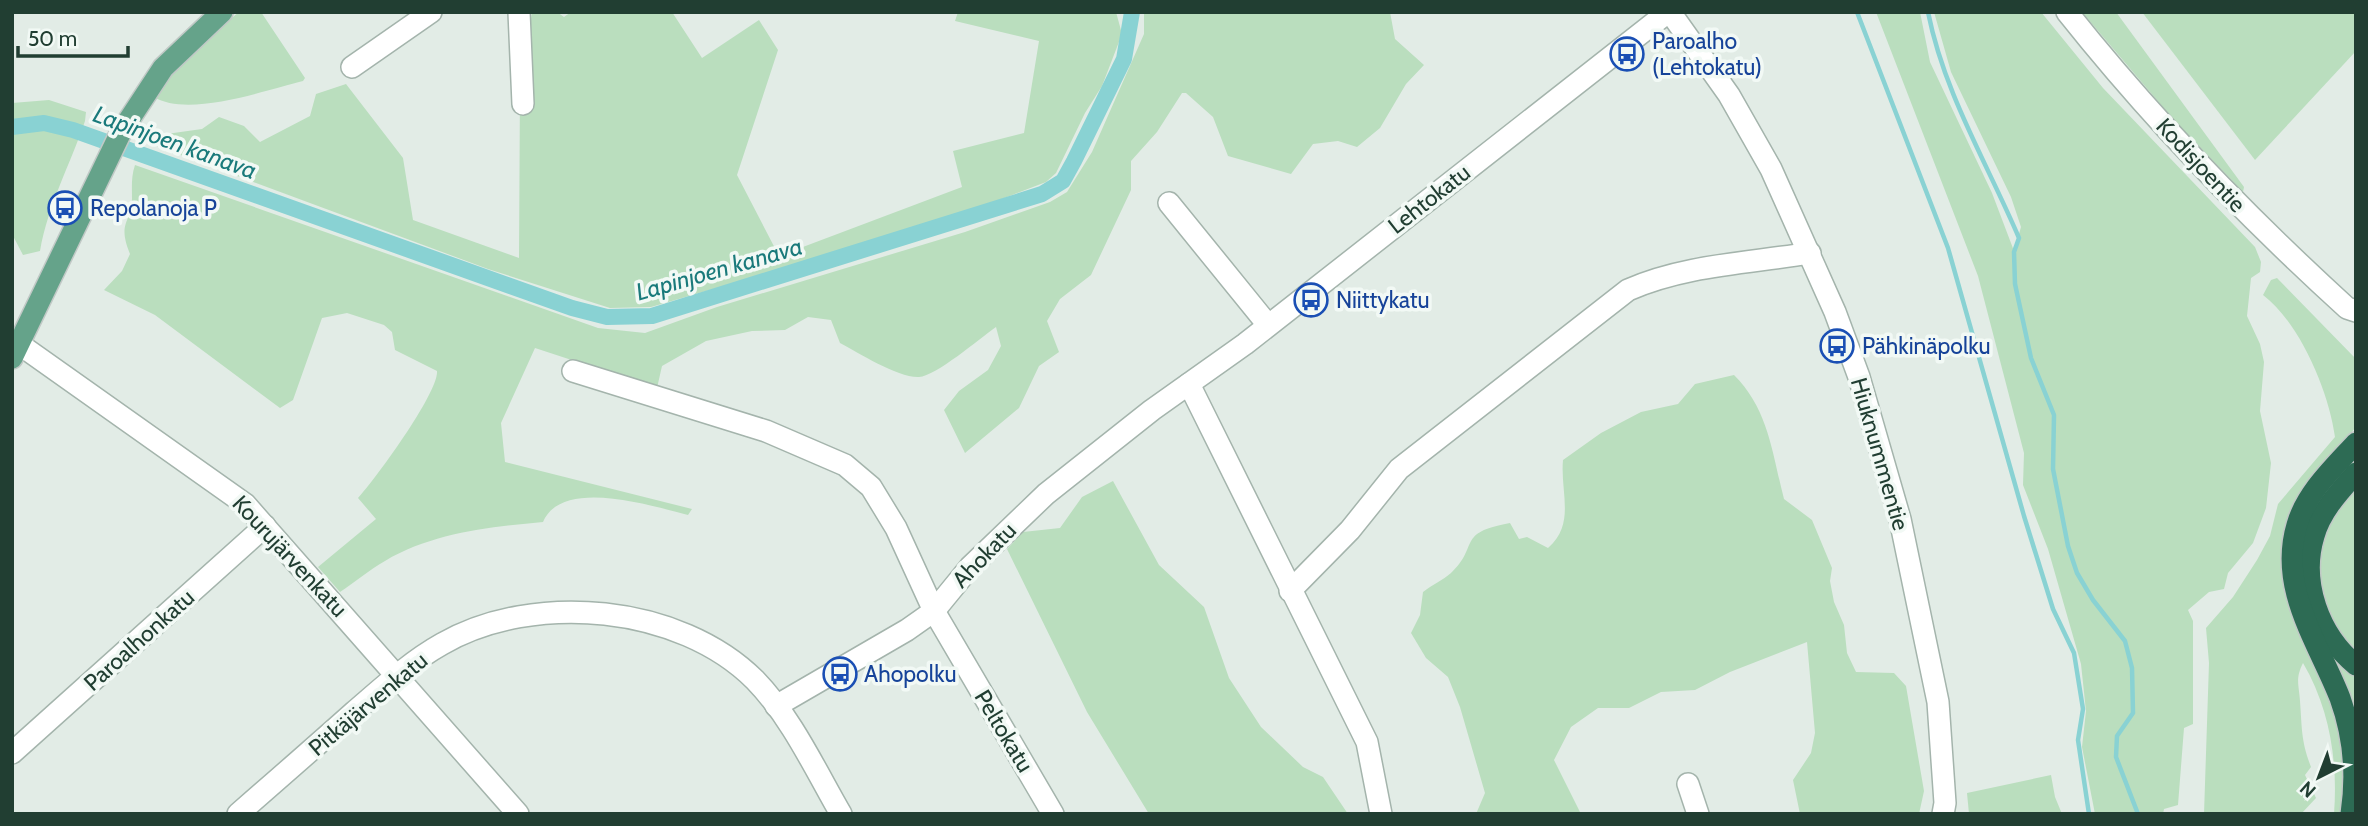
<svg xmlns="http://www.w3.org/2000/svg" width="2368" height="826" font-family="Cabin,sans-serif">
	<style>
		.green { fill: #badebe }
		.lines { fill: none; stroke-linecap: round; stroke-linejoin: round }
		.stream { stroke: #89d2d3; stroke-width: 4.5 }
		.canal { stroke: #89d2d3; stroke-width: 16 }
		.minor-casing { stroke: #a4b4ac; stroke-width: 24 }
		.major-casing { stroke: #c1c9c6; stroke-width: 24 }
		.highway-casing { stroke: #c1c9c6; stroke-width: 24 }
		.minor { stroke: #fff; stroke-width: 21 }
		.major { stroke: #65a38a; stroke-width: 21 }
		.highway { stroke: #2d6b54; stroke-width: 21 }
		.labels { text-anchor: middle; dominant-baseline: central; stroke-width: 7; stroke-linejoin: round; paint-order: stroke }
		.transit-label { font-size: 23px; fill: #164399; stroke: #f2f9f5; text-anchor: start }
		.street-label { font-size: 23px; fill: #213e32; stroke: #f2f9f5 }
		.water-label { font-size: 24px; font-style: italic; fill: #1a7a7b; stroke: #f2f9f5 }
	</style>
	<rect width="100%" height="100%" fill="#e2ece6"/>
	<g class="green">
		<path d="M239 12H261L305 78 303 81C266 90 188 118 154 97V93L204 41Z"/>
		<polygon points="532,12 557,12 564,17 571,12 672,12 702,58 759,20 778,50 737,175 779,256 962,187 953,151 1024,133 1039,41 955,21 958,12 1116,12 1122,34 1102,86 1085,113 1056,173 1046,182 976,209 816,259 651,307 610,308 488,269 143,141 145,137 202,129 219,117 244,126 260,142 310,116 316,94 346,84 403,158 413,220 519,258 520,86"/>
		<path d="M1144 12H1390L1395 39 1424 65 1406 84 1380 128 1357 147 1338 141 1313 144 1291 174 1228 156 1213 117 1186 93H1182L1157 132 1131 161V190L1091 275 1060 299 1047 321 1059 352 1039 366 1019 408 965 453 944 410 959 391 988 370 1001 346 996 327C979 339 936 376 919 377 898 378 859 353 840 343L831 320 808 317 785 330 752 331 706 341 662 366 657 388 535 348 501 423 505 462 692 509 688 515C652 506 562 477 543 522 490 527 432 533 385 561 369 570 355 582 340 592L318 567 376 519 358 498C375 480 439 392 437 371L395 350 392 332 384 325 347 313 322 318 293 400 280 408 155 315 104 290 122 271 130 254C117 222 131 224 132 199 132 187 131 177 135 165L598 328 645 333 717 307 965 232 1050 202 1067 192 1092 152 1144 34Z"/>
		<polygon points="1876,12 1920,12 1930,62 1992,193 2014,251 2021,227 2011,197 1951,72 1934,12 2041,12 2103,88 2255,247 2261,262 2260,272 2251,278 2247,316 2260,344 2264,362 2260,411 2271,463 2266,508 2253,543 2228,573 2224,589 2209,592 2188,610 2193,621 2193,724 2184,728 2178,805 2164,809 2163,814 2095,814 2082,747 2086,711 2081,664 2048,549 2023,485 2024,453 1978,276"/>
		<polygon points="2082,12 2116,12 2244,187 2243,192 2173,119"/>
		<polygon points="2142,12 2356,12 2356,51 2255,160"/>
		<path d="M49 100 86 112 85 121C70 165 48 205 40 251L23 255 12 234V103Z"/>
		<path d="M2277 278 2356 359V427L2320 469 2283 549 2282 577 2291 611 2334 708 2342 744 2345 783 2343 814H2334C2338 762 2330 709 2303 663 2295 679 2299 685 2300 701 2302 728 2301 741 2311 767L2305 775 2316 798 2301 814H2204L2209 663 2206 628 2233 597 2257 560 2270 536 2278 504 2335 437C2329 392 2300 323 2263 295L2271 280Z"/>
		<path d="M1734 375C1769 410 1772 453 1784 499L1812 520 1832 568 1830 581 1834 602 1844 625 1847 653 1856 672 1894 673 1906 686 1924 791 1919 814H1800L1793 780 1811 753 1815 733 1807 642 1730 672 1695 690 1661 692 1629 708H1598L1571 727 1554 760 1581 814H1476L1485 793 1460 707 1448 677 1426 658 1411 633 1420 615 1423 592C1432 585 1443 580 1451 573 1480 546 1455 533 1510 523L1519 539 1527 537 1548 548C1576 524 1560 492 1563 460L1601 433 1641 412 1678 404 1695 384Z"/>
		<polygon points="1113,481 1159,565 1204,607 1229,678 1261,727 1303,767 1323,777 1348,814 1149,814 1087,712 1007,549 1023,532 1060,528 1082,497"/>
		<polygon points="2356,487 2356,656 2328,621 2317,562 2322,536 2340,505"/>
		<polygon points="2320,635 2356,672 2356,728"/>
		<polygon points="2051,775 2055,797 2062,814 1969,814 1967,793"/>
	</g>
	<g class="lines">
		<g class="stream">
			<polyline points="1857,12 1948,248 2024,516 2053,609 2074,653 2083,709 2078,740 2089,814"/>
			<path d="M1928 12C1944 93 1987 163 2019 238L2014 252 2015 284 2031 358 2054 415 2053 469 2068 546 2077 573 2093 600 2125 641 2132 668 2133 713 2117 736 2116 757 2138 814"/>
		</g>
		<polyline class="canal" points="12,127 44,123 73,130 572,308 607,317 652,316 1042,194 1063,181 1074,161 1124,59 1132,12"/>
		<defs>
			<g id="minor">
				<polyline points="519,12 523,104"/>
				<polyline points="1670,12 1729,95 1771,169 1835,312 1859,377 1900,519 1938,702 1945,803 1943,814"/>
				<path d="M2067 12C2152 119 2246 216 2347 308L2356 311"/>
				<polyline points="352,67 431,12"/>
				<polyline points="1169,203 1268,325"/>
				<polyline points="12,339 245,504 518,814"/>
				<polyline points="573,371 766,431 845,465 871,487 896,528 934,611 1053,814"/>
				<polyline points="1189,384 1367,742 1381,814"/>
				<path d="M1290 591 1350 530 1399 469 1628 290C1684 265 1750 263 1810 253"/>
				<polyline points="776,706 907,630 934,611 970,567 1046,494 1152,410 1245,344 1668,12"/>
				<polyline points="12,753 265,526"/>
				<polyline points="1688,784 1698,814"/>
				<path d="M238 814C277 780 316 746 354 712 382 688 410 662 442 644 534 591 680 605 755 680 791 717 815 769 841 814"/>
			</g>
			<polyline id="major" points="12,358 121,132 163,68 222,12"/>
			<g id="highway">
				<path d="M2356 473C2339 492 2321 511 2314 536 2300 582 2319 635 2356 665"/>
				<path d="M2351 814C2357 775 2353 734 2340 698 2318 642 2278 588 2297 525 2306 493 2334 467 2356 443"/>
			</g>
		</defs>
		<use href="#minor" class="minor-casing"/>
		<use href="#major" class="major-casing"/>
		<use href="#highway" class="highway-casing"/>
		<use href="#minor" class="minor"/>
		<use href="#major" class="major"/>
		<use href="#highway" class="highway"/>
	</g>
	<defs>
		<symbol id="bus-ring" viewBox="-11 -11 22 22"><circle r="9.5" fill="#f2f9f5" stroke="#1a4fb4" stroke-width="1.5"/><path d="M-5-6H5V4H4V6H2V4H-2V6H-4V4H-5ZM-3.5-4V0h7V-4ZM-3.5 1.2v1.5H-2V1.2ZM2 1.2v1.5H3.5V1.2Z" fill="#1a4fb4"/></symbol>
	</defs>
	<g fill-rule="evenodd">
		<use href="#bus-ring" x="1608" y="35" width="38" height="38"/>
		<use href="#bus-ring" x="46" y="189" width="38" height="38"/>
		<use href="#bus-ring" x="1292" y="281" width="38" height="38"/>
		<use href="#bus-ring" x="1818" y="327" width="38" height="38"/>
		<use href="#bus-ring" x="821" y="655" width="38" height="38"/>
	</g>
	<g class="labels">
		<g class="transit-label">
			<text x="1652" y="41">Paroalho<tspan x="1652" dy="26">(Lehtokatu)</tspan></text>
			<text x="90" y="208">Repolanoja P</text>
			<text x="1336" y="300">Niittykatu</text>
			<text x="1862" y="346">Pähkinäpolku</text>
			<text x="864" y="674">Ahopolku</text>
		</g>
		<g class="street-label">
			<text transform="translate(2201 165) rotate(47)">Kodisjoentie</text>
			<text transform="translate(1429 199) rotate(-38)">Lehtokatu</text>
			<text transform="translate(1880 454) rotate(74)">Hiuknummentie</text>
			<text transform="translate(984 555) rotate(-46)">Ahokatu</text>
			<text transform="translate(290 556) rotate(47)">Kourujärvenkatu</text>
			<text transform="translate(139 640) rotate(-42)">Paroalhonkatu</text>
			<text transform="translate(368 704) rotate(-40)">Pitkäjärvenkatu</text>
			<text transform="translate(1004 731) rotate(59)">Peltokatu</text>
		</g>
		<g class="water-label">
			<text transform="translate(175 142) rotate(20)">Lapinjoen kanava</text>
			<text transform="translate(719 269) rotate(-16)">Lapinjoen kanava</text>
		</g>
	</g>
	<rect width="2368" height="826" fill="none" stroke="#213e32" stroke-width="28"/>
	<g transform="translate(2319 777) rotate(222)" stroke="#f2f9f5" stroke-width="5" paint-order="stroke">
	<path d="M0-5L12 26L0 18L-12 26Z" fill="#213e32"/>
	<text y="-10" font-size="19" font-weight="bold" text-anchor="middle" fill="#213e32">N</text>
	</g>
	<path d="M18 46v10h110v-10" fill="none" stroke="#213e32" stroke-width="3.5"/>
	<text x="28" y="46" font-size="21" fill="#213e32" stroke="#f2f9f5" stroke-width="5" paint-order="stroke">50 m</text>
</svg>
